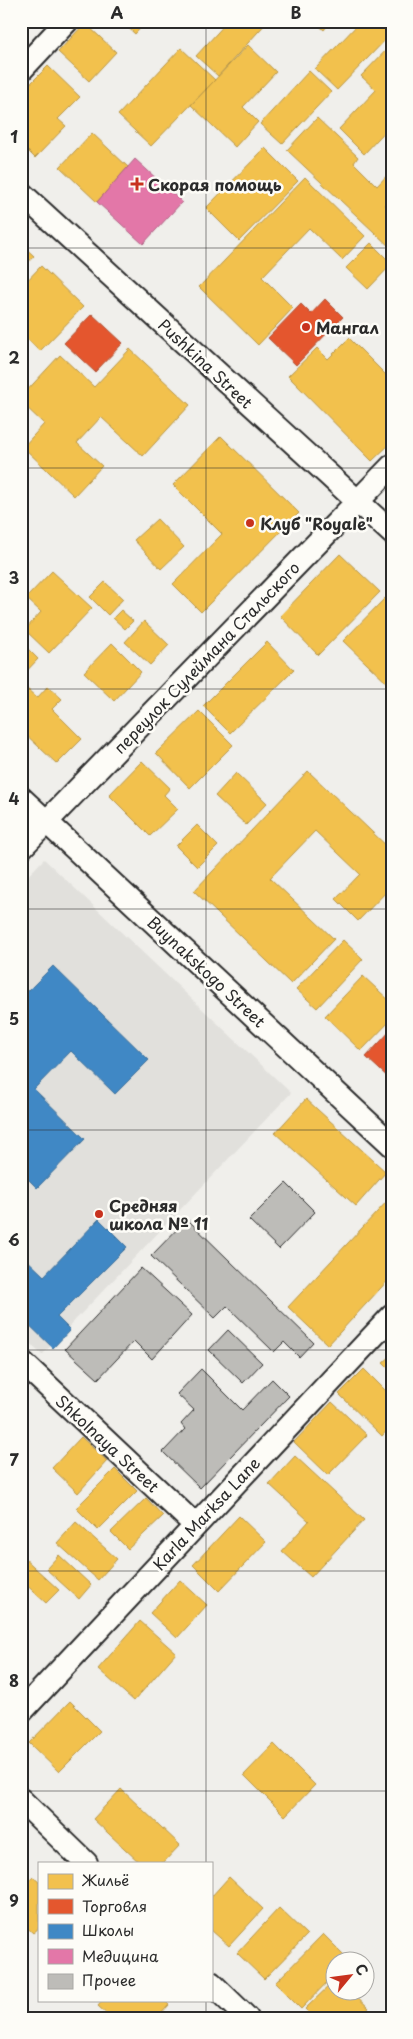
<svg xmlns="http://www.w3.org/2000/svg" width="413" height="2039" font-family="'Playpen Sans',sans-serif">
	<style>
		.built { fill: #e1e0dc }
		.homes { fill: #f2c14e; stroke: #b69444 }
		.shops { fill: #e4572e; stroke: #ac4a2d }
		.schools { fill: #3f88c5; stroke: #396c97 }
		.health { fill: #e377a8; stroke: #ac6082 }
		.building { fill: #bdbcb8; stroke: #2b2b2b }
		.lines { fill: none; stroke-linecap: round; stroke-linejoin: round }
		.minor-casing { stroke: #2b2b2b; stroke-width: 26 }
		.minor { stroke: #fdfcf7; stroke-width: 22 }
		.grid { fill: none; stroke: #2b2b2b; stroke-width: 1; stroke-opacity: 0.55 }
		.poi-dot { fill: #c8321e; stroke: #fdfcf7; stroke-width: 2 }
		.labels { text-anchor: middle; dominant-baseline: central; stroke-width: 5; stroke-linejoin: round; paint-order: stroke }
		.poi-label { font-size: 16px; font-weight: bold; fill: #2b2b2b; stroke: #fdfcf7; text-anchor: start }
		.street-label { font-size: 16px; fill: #2b2b2b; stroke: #fdfcf7 }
		.neatline { fill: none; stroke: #2b2b2b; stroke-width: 2 }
		.grid-label { font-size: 16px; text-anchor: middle; font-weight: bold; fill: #2b2b2b }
	</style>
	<rect width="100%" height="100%" fill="#f0efeb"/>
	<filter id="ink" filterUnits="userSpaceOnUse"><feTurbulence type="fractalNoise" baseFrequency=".02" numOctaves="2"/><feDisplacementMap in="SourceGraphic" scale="10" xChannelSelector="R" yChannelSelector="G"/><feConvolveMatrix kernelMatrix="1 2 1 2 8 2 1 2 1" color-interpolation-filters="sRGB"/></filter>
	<g filter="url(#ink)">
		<polygon class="built" points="44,859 291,1093 42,1355 21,1335 21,883"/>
		<g class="homes">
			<polygon points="121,21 147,21 135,34"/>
			<polygon points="228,21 268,21 218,76 196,56"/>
			<polygon points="314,21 331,21 324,30"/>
			<polygon points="361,21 387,21 392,26 392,33 337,90 315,69"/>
			<polygon points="85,23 116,52 89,81 58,52"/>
			<polygon points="392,44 392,124 364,154 339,129 376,90 361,76"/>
			<polygon points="248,45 276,72 243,107 258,122 235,147 191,105"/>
			<polygon points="181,48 215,80 151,146 118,115"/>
			<polygon points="48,66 80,97 58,119 66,126 35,158 21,144 21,93"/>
			<polygon points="309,71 331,92 282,144 260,124"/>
			<polygon points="317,118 358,157 354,163 377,186 392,170 392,198 385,205 392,211 392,249 287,150"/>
			<polygon points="92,133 128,167 97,202 60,167"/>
			<polygon points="265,148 298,181 239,241 206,208"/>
			<polygon points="305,177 365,236 342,260 309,228 262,277 293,308 258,345 199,287"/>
			<polygon points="371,243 392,264 368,289 346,268"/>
			<polygon points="21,244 34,256 21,270"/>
			<polygon points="41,266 83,307 40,351 21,333 21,287"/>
			<polygon points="349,338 390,379 392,377 392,442 372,461 288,376 317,348 328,359"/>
			<polygon points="130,349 190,405 143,456 101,417 77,443 102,466 74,496 23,447 44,424 21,402 21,397 60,355 94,387"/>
			<polygon points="221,436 299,513 201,612 173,584 222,534 173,485"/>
			<polygon points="157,519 184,547 161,569 134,540"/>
			<polygon points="340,554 380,592 318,655 280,616"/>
			<polygon points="52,571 92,608 49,653 25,630 41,612 26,598"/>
			<polygon points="105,582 123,599 108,615 90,597"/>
			<polygon points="385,598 392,604 390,686 343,641"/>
			<polygon points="121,610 133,621 125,629 113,618"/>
			<polygon points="144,621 169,645 150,665 125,642"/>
			<polygon points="267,642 294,670 230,733 203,706"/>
			<polygon points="112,643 141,672 114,701 84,672"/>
			<polygon points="24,645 38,659 21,677 21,648"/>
			<polygon points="48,686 62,699 52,709 82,739 57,764 21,730 21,691 25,687 37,698"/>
			<polygon points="199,711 233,745 190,788 156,753"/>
			<polygon points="142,761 170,788 164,795 178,809 150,836 109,795"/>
			<polygon points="308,771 392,851 392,886 358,921 336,899 360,874 315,831 270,878 334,939 291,984 194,891"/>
			<polygon points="236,773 267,803 246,825 215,796"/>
			<polygon points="197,825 218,846 197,867 176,846"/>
			<polygon points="343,940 363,959 317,1008 296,989"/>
			<polygon points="363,976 392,1003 392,1019 361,1051 325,1016"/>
			<polygon points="306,1099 386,1172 356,1206 275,1133"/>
			<polygon points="392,1196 392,1276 328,1345 288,1307"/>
			<polygon points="392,1355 392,1372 383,1363"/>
			<polygon points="364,1369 392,1397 392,1425 382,1436 339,1394"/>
			<polygon points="332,1402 367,1435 328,1475 294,1442"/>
			<polygon points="81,1437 107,1461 78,1493 52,1468"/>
			<polygon points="295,1456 364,1520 311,1577 282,1551 309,1521 269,1484"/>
			<polygon points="115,1469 137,1491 98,1530 76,1508"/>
			<polygon points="146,1498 163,1516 128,1549 111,1532"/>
			<polygon points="239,1516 266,1542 219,1591 193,1565"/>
			<polygon points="76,1522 117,1559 98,1580 57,1543"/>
			<polygon points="21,1555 59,1590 46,1603 21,1580"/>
			<polygon points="59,1555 91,1585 79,1599 46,1569"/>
			<polygon points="180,1580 207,1605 177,1638 150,1613"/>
			<polygon points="140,1621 176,1653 134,1701 98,1669"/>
			<polygon points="70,1701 100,1731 59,1772 29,1743"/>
			<polygon points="274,1744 315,1785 285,1816 244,1775"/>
			<polygon points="121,1789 180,1845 163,1863 140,1863 93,1819"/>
			<polygon points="33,1877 39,1882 39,1928 33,1933 21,1922 21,1890"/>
			<polygon points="229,1877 263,1909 229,1946 211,1930 211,1897"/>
			<polygon points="279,1908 307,1935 264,1979 237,1953"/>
			<polygon points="323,1934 349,1960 336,1962 336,1973 301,2009 275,1983"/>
			<polygon points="336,1979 336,1992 352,1992 369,2008 359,2018 314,2018 305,2009"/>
			<polygon points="103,2000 164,2000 169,2005 157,2018 111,2018 98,2006"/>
		</g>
		<g class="shops">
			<polygon points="325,299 343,317 296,365 268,338 301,304 311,314"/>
			<polygon points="92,314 123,343 95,372 64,343"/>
			<polygon points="392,1029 392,1081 366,1057"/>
		</g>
		<g class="schools">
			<polygon points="53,966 149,1060 115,1094 71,1051 34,1089 85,1139 37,1188 21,1172 21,998"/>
			<polygon points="99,1219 127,1247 57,1317 70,1330 53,1348 21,1317 21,1254 44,1276"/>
		</g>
		<polygon class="health" points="135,159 182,202 143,244 97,202"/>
		<g class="building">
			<polygon points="286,1183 315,1212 279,1249 249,1220"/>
			<polygon points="187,1219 313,1342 299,1357 284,1342 274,1352 227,1306 215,1318 151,1256"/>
			<polygon points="141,1268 192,1315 152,1359 134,1341 98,1379 65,1349"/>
			<polygon points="228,1330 262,1363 243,1383 209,1350"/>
			<polygon points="201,1369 242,1410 272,1379 289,1396 200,1488 163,1452 185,1429 181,1424 194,1410 177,1394"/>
		</g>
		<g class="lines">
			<defs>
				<g id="minor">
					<polyline points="21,70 67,21"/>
					<polyline points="21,193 392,533"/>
					<polyline points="21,798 392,1145"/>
					<polyline points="21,848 392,466"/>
					<polyline points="21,1361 195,1525"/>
					<polyline points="21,1712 392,1316"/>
					<polyline points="21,1800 86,1863"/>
					<polyline points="211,1983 247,2018"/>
				</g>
			</defs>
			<use href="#minor" class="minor-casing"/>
			<use href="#minor" class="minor"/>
		</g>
	</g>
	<path class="grid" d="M206 21V1863M21 248H392M21 468H392M21 689H392M21 909H392M21 1130H392M21 1350H392M21 1571H392M21 1791H392M206 2000V2018"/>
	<g class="poi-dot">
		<path d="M134.5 176.5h5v5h5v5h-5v5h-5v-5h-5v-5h5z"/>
		<circle cx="306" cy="327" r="5"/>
		<circle cx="250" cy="523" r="5"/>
		<circle cx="99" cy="1214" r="5"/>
	</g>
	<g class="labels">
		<g class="poi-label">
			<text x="148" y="184">Скорая помощь</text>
			<text x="316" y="327">Мангал</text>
			<text x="260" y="523">Клуб "Royale"</text>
			<text x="109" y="1205">Средняя<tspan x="109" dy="18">школа № 11</tspan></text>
		</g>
		<g class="street-label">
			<text transform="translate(206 363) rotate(43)">Pushkina Street</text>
			<text transform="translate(206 657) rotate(-46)">переулок Сулеймана Стальского</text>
			<text transform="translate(207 971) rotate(43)">Buynakskogo Street</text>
			<text transform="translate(108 1443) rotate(43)">Shkolnaya Street</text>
			<text transform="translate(206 1513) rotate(-47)">Karla Marksa Lane</text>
		</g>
	</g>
	<rect width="413" height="2039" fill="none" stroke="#fdfcf7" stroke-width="55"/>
	<rect x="38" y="1862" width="175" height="140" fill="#fdfcf7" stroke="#a9a8a5"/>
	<rect x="48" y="1874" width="25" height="15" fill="#f2c14e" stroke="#a9a8a5"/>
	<text x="82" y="1886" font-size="15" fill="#2b2b2b">Жильё</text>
	<rect x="48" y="1899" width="25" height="15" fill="#e4572e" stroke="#a9a8a5"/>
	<text x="82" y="1912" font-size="15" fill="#2b2b2b">Торговля</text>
	<rect x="48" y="1924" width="25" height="15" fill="#3f88c5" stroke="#a9a8a5"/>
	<text x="82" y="1936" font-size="15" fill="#2b2b2b">Школы</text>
	<rect x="48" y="1949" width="25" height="15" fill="#e377a8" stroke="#a9a8a5"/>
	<text x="82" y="1962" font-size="15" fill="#2b2b2b">Медицина</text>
	<rect x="48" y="1974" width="25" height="15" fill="#bdbcb8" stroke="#a9a8a5"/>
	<text x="82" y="1986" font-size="15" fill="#2b2b2b">Прочее</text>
	<g transform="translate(350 1976) rotate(61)"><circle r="24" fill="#fdfcf7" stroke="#a9a8a5"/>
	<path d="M0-4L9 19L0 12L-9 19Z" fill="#c8321e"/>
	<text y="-8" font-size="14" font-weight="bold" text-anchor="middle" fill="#2b2b2b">С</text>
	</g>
	<rect x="28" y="28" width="358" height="1984" class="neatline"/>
	<g class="grid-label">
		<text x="117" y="19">A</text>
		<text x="296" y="19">B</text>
		<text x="14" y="143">1</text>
		<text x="14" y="364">2</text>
		<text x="14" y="584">3</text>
		<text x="14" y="805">4</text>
		<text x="14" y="1025">5</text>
		<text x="14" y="1246">6</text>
		<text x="14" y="1466">7</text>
		<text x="14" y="1687">8</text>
		<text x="14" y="1907">9</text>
	</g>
</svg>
